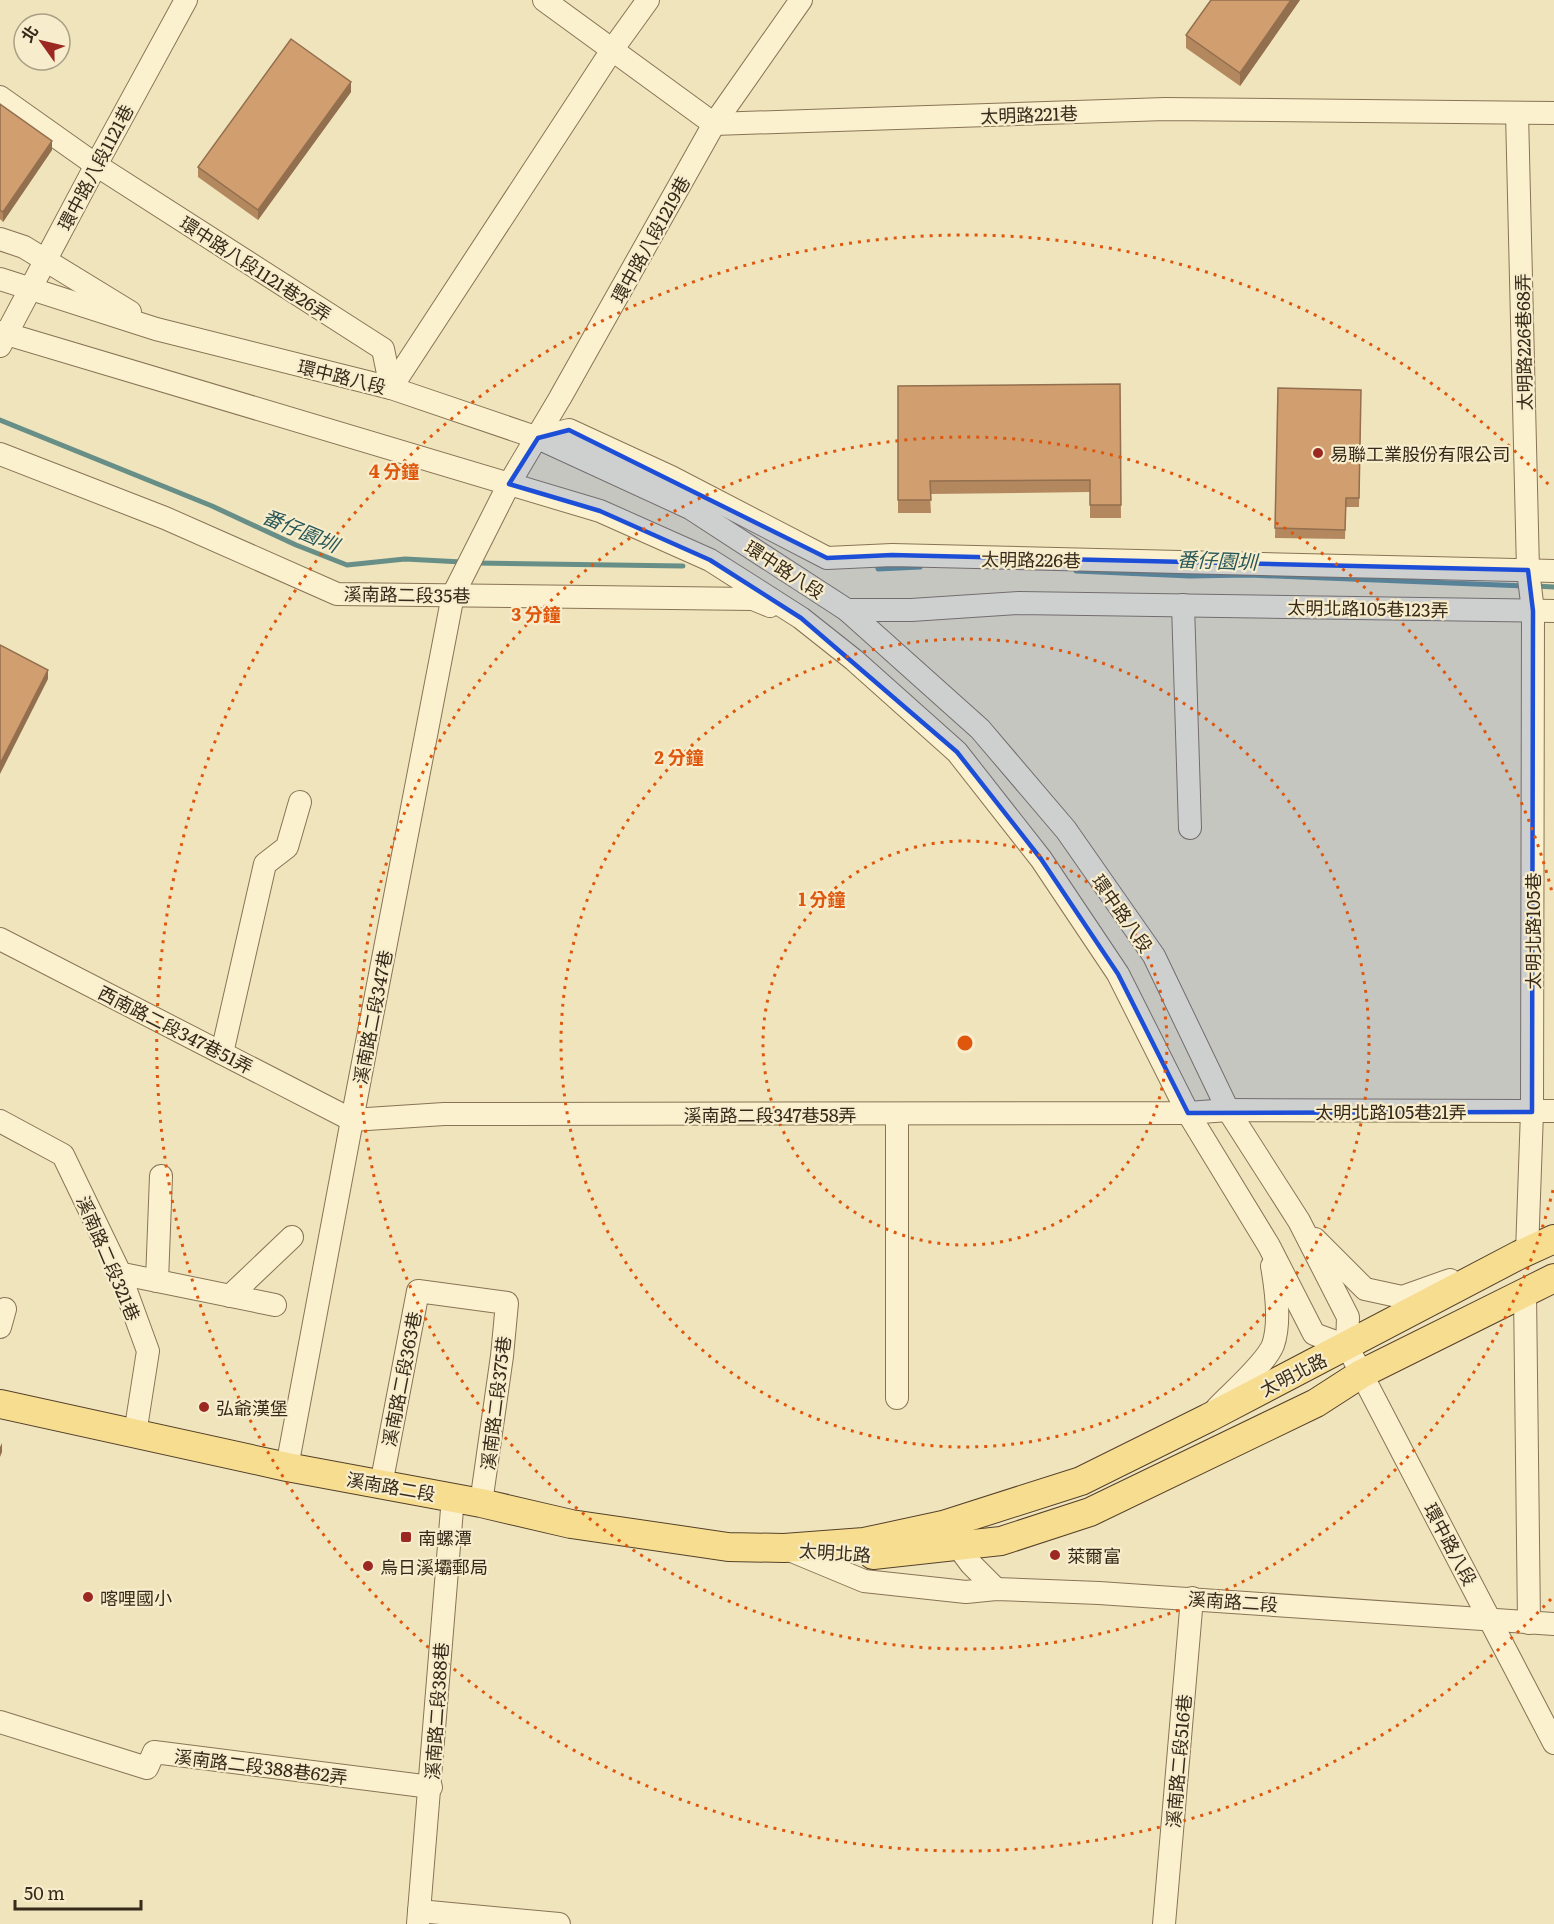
<svg xmlns="http://www.w3.org/2000/svg" width="1554" height="1924" font-family="Literata,'Noto Sans TC',serif">
	<style>
		.lines { fill: none; stroke-linecap: round; stroke-linejoin: round }
		.stream { stroke: #678f87; stroke-width: 5 }
		.minor-casing { stroke: #887455; stroke-width: 24 }
		.major-casing { stroke: #55412a; stroke-width: 30 }
		.minor { stroke: #fbf1cf; stroke-width: 22 }
		.major { stroke: #f7dd90; stroke-width: 28 }
		.wall { fill: #b4885f }
		.shaded-wall { fill: #926f4e }
		.building { fill: #d19e6f; stroke: #926f4e; stroke-width: 1.5 }
		.marked { fill: #1d4ed8; fill-opacity: 0.2; stroke: #1d4ed8; stroke-width: 4.5; stroke-linejoin: round }
		.ring { fill: none; stroke: #df570d; stroke-width: 3; stroke-dasharray: 3 6 }
		.poi-dot { fill: #9b2821; stroke: #f7edcc; stroke-width: 2 }
		.labels { text-anchor: middle; dominant-baseline: central; stroke-width: 4.5; stroke-linejoin: round; paint-order: stroke }
		.street-label { font-size: 18px; fill: #372a1a; stroke: #f7edcc }
		.poi-label { font-size: 18px; fill: #372a1a; stroke: #f7edcc; text-anchor: start }
		.water-label { font-size: 20px; font-style: italic; fill: #295858; stroke: #f7edcc }
		.centre { fill: #df570d; stroke: #f7edcc; stroke-width: 3 }
		.ring-label { font-size: 18px; text-anchor: middle; font-weight: bold; fill: #df570d; stroke: #f7edcc; stroke-width: 4.5; stroke-linejoin: round; paint-order: stroke }
	</style>
	<rect width="100%" height="100%" fill="#f0e4bc"/>
	<g class="lines">
		<g class="stream">
			<polyline points="0,420 212,506 296,545 347,565 405,559 462,562"/>
			<polyline points="475,563 683,566"/>
			<polyline points="878,569 920,567"/>
			<polyline points="1076,571 1190,576 1249,575 1525,586"/>
			<polyline points="1535,586 1554,587"/>
		</g>
		<defs>
			<g id="minor">
				<polyline points="544,0 714,124 1165,109 1554,113"/>
				<polyline points="0,97 96,165 383,349 391,388"/>
				<polyline points="1517,113 1528,570 1533,611 1532,1112 1527,1252"/>
				<polyline points="0,239 24,247 130,312"/>
				<polyline points="0,279 156,329 391,388 538,438 690,508 847,610 980,729 1066,830 1154,956 1228,1110 1299,1221 1348,1317 1347,1346 1554,1743"/>
				<polyline points="0,332 600,511 710,560 801,618 854,660 957,752 1041,859 1118,974 1188,1113 1269,1246 1314,1334 1347,1346"/>
				<polyline points="0,346 96,165 186,0"/>
				<polyline points="391,388 612,50 648,0"/>
				<polyline points="538,438 569,430 671,477 827,558 892,555 1554,571"/>
				<polyline points="0,454 165,518 337,594 753,599 770,606"/>
				<polyline points="1183,605 1190,828"/>
				<polyline points="847,610 911,610 1019,603 1554,611"/>
				<polyline points="0,939 352,1120 444,1114 1188,1113 1228,1110 1554,1111"/>
				<polyline points="222,1053 265,864 287,847 300,802"/>
				<polyline points="897,1114 897,1398"/>
				<polyline points="0,1121 63,1155 118,1269 148,1351 135,1434"/>
				<polyline points="1315,1239 1365,1289 1402,1297 1450,1280"/>
				<polyline points="118,1273 275,1305"/>
				<polyline points="157,1281 161,1176"/>
				<polyline points="1525,1292 1529,1623"/>
				<polyline points="230,1296 292,1237"/>
				<polyline points="0,1327 5,1309"/>
				<path d="M1217 1408C1231 1393 1266 1363 1273 1345 1281 1322 1276 1289 1272 1266"/>
				<polyline points="287,1467 352,1120 453,595 509,484 560,398 714,124 801,0"/>
				<polyline points="381,1485 418,1291 507,1303 502,1356 481,1503"/>
				<polyline points="950,1536 971,1564 996,1589"/>
				<polyline points="787,1549 864,1581 966,1592 996,1589 1099,1593 1554,1624"/>
				<polyline points="0,1722 147,1768 154,1752 431,1787"/>
				<polyline points="419,1911 559,1924"/>
				<polyline points="418,1924 453,1497"/>
				<polyline points="1164,1924 1192,1598"/>
			</g>
			<g id="major">
				<polyline points="0,1404 287,1467 481,1503 571,1524 728,1547 784,1548 864,1542 943,1525 1081,1481 1208,1418 1519,1255 1554,1239"/>
				<polyline points="873,1555 1001,1541 1090,1512 1316,1403 1361,1374 1554,1278"/>
			</g>
		</defs>
		<use href="#minor" class="minor-casing"/>
		<use href="#major" class="major-casing"/>
		<use href="#minor" class="minor"/>
		<use href="#major" class="major"/>
	</g>
	<g class="wall">
		<polygon points="1300,0 1240,86 1186,48 1186,35"/>
		<polygon points="351,92 258,220 198,177 198,167"/>
		<polygon points="0,104 52,150 3,222 0,219"/>
		<polygon points="1120,384 1121,518 1090,518 1090,492 930,494 931,513 898,513 898,386"/>
		<polygon points="1278,388 1361,390 1359,507 1346,507 1345,539 1275,538"/>
	</g>
	<g class="shaded-wall">
		<polygon points="1291,0 1300,0 1240,86 1240,73"/>
		<polygon points="351,82 351,92 258,220 258,210"/>
		<polygon points="52,141 52,150 3,222 3,212"/>
		<polygon points="48,670 48,679 0,774 0,764"/>
		<polygon points="2,1443 2,1452 0,1457 0,1447"/>
	</g>
	<g class="building">
		<polygon points="1211,0 1291,0 1240,73 1186,35"/>
		<polygon points="291,39 351,82 258,210 198,167"/>
		<polygon points="0,104 52,141 3,212 0,210"/>
		<polygon points="1120,384 1121,505 1090,505 1090,480 930,481 931,500 898,500 898,386"/>
		<polygon points="1278,388 1361,390 1359,498 1346,498 1345,530 1275,528"/>
		<polygon points="0,645 48,670 0,764"/>
	</g>
	<path class="marked" d="M569 430 827 558 892 555 1528 570 1533 611 1532 1112 1188 1113 1118 974 1041 859 957 752 801 618 710 560 600 511 509 484 538 438Z"/>
	<g class="ring">
		<circle cx="965" cy="1043" r="202"/>
		<circle cx="965" cy="1043" r="404"/>
		<path d="M1553 1190A606 606 0 1 1 1553 896"/>
		<path d="M1551 1599A808 808 0 1 1 1551 487"/>
	</g>
	<g class="poi-dot">
		<circle cx="1318" cy="453" r="6"/>
		<circle cx="204" cy="1407" r="6"/>
		<rect x="400" y="1531" width="12" height="12" rx="3"/>
		<circle cx="1055" cy="1555" r="6"/>
		<circle cx="368" cy="1566" r="6"/>
		<circle cx="88" cy="1597" r="6"/>
	</g>
	<g class="labels">
		<g class="street-label">
			<text transform="translate(1029 114) rotate(-2)">太明路221巷</text>
			<text transform="translate(95 167) rotate(-62)">環中路八段1121巷</text>
			<text transform="translate(650 239) rotate(-61)">環中路八段1219巷</text>
			<text transform="translate(256 268) rotate(33)">環中路八段1121巷26弄</text>
			<text transform="translate(1523 342) rotate(-91)">太明路226巷68弄</text>
			<text transform="translate(342 376) rotate(14)">環中路八段</text>
			<text transform="translate(1031 559) rotate(1)">太明路226巷</text>
			<text transform="translate(785 569) rotate(33)">環中路八段</text>
			<text transform="translate(407 594) rotate(1)">溪南路二段35巷</text>
			<text transform="translate(1368 608) rotate(1)">太明北路105巷123弄</text>
			<text transform="translate(1123 913) rotate(55)">環中路八段</text>
			<text transform="translate(1532 931) rotate(-90)">太明北路105巷</text>
			<text transform="translate(372 1017) rotate(-79)">溪南路二段347巷</text>
			<text transform="translate(176 1029) rotate(27)">西南路二段347巷51弄</text>
			<text x="1391" y="1111">太明北路105巷21弄</text>
			<text x="770" y="1114">溪南路二段347巷58弄</text>
			<text transform="translate(109 1258) rotate(67)">溪南路二段321巷</text>
			<text transform="translate(1293 1374) rotate(-27)">太明北路</text>
			<text transform="translate(401 1379) rotate(-79)">溪南路二段363巷</text>
			<text transform="translate(495 1403) rotate(-83)">溪南路二段375巷</text>
			<text transform="translate(391 1486) rotate(10)">溪南路二段</text>
			<text transform="translate(1451 1544) rotate(62)">環中路八段</text>
			<text transform="translate(835 1552) rotate(4)">太明北路</text>
			<text transform="translate(1233 1601) rotate(4)">溪南路二段</text>
			<text transform="translate(436 1711) rotate(-86)">溪南路二段388巷</text>
			<text transform="translate(1178 1761) rotate(-85)">溪南路二段516巷</text>
			<text transform="translate(261 1766) rotate(7)">溪南路二段388巷62弄</text>
		</g>
		<g class="poi-label">
			<text x="1330" y="453">易聯工業股份有限公司</text>
			<text x="216" y="1407">弘爺漢堡</text>
			<text x="418" y="1537">南螺潭</text>
			<text x="1067" y="1555">萊爾富</text>
			<text x="380" y="1566">烏日溪壩郵局</text>
			<text x="100" y="1597">喀哩國小</text>
		</g>
		<g class="water-label">
			<text transform="translate(301 529) rotate(23)">番仔園圳</text>
			<text transform="translate(1217 559) rotate(2)">番仔園圳</text>
		</g>
	</g>
	<circle cx="965" cy="1043" r="9" class="centre"/>
	<g class="ring-label">
		<text x="394" y="478">4 分鐘</text>
		<text x="536" y="621">3 分鐘</text>
		<text x="679" y="764">2 分鐘</text>
		<text x="822" y="906">1 分鐘</text>
	</g>
	<g transform="translate(42 42) rotate(304)"><circle r="28" fill="#f7edcc" stroke="#aa9f85" stroke-width="1.5"/>
	<path d="M0-4.5L10 22L0 15L-10 22Z" fill="#9b2821"/>
	<text y="-9" font-size="16" font-weight="bold" text-anchor="middle" fill="#372a1a">北</text>
	</g>
	<path d="M15 1900v9h126v-9" fill="none" stroke="#372a1a" stroke-width="3"/>
	<text x="24" y="1900" font-size="18" fill="#372a1a" stroke="#f7edcc" stroke-width="4.5" paint-order="stroke">50 m</text>
</svg>
